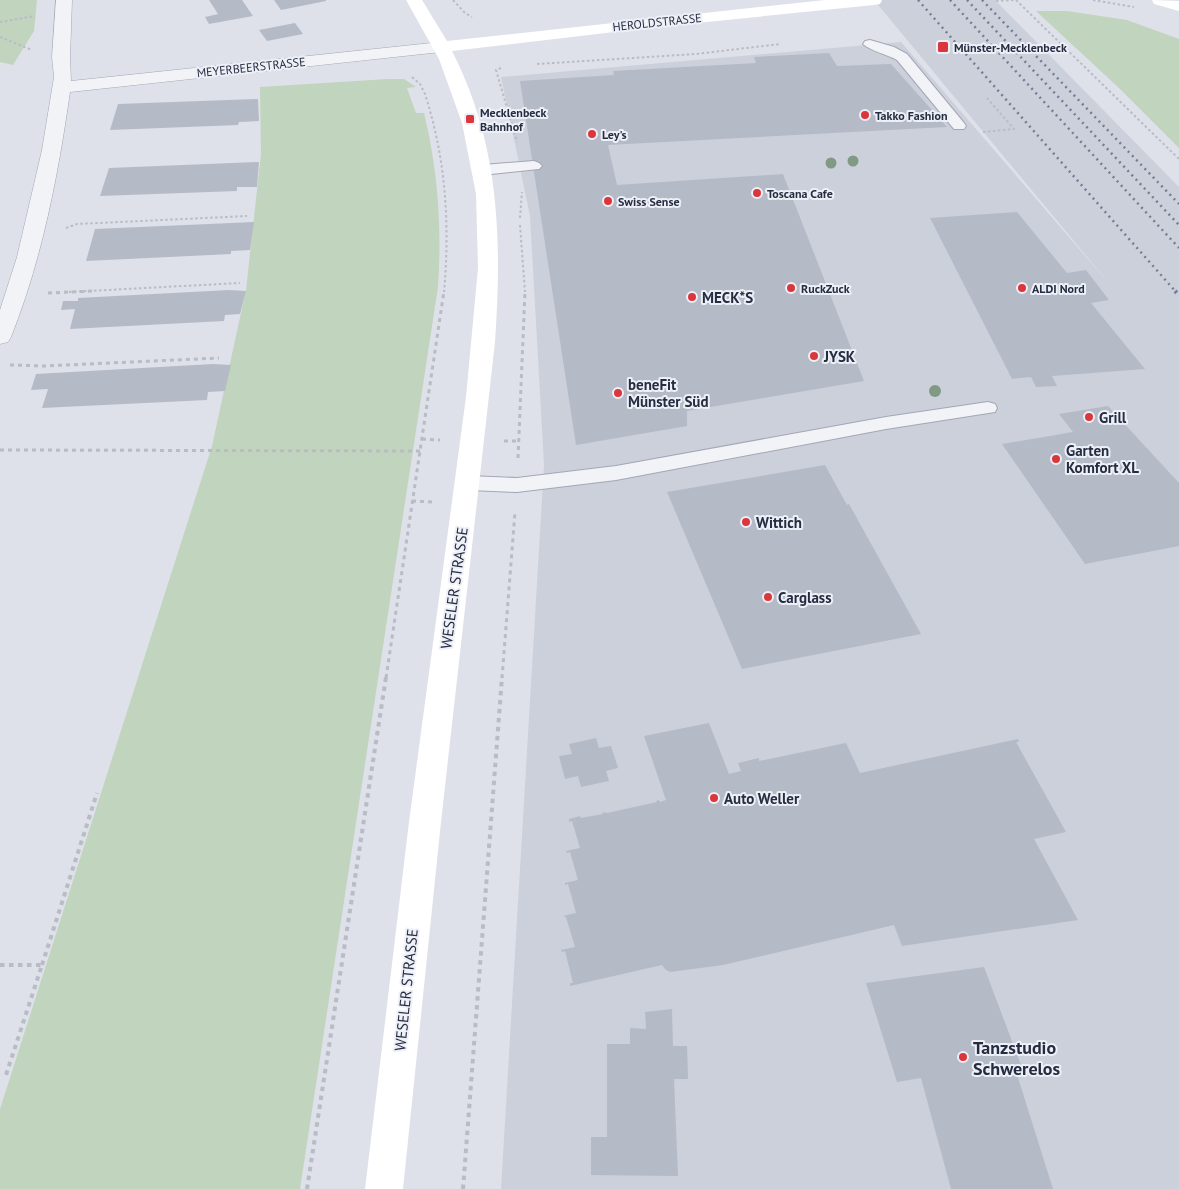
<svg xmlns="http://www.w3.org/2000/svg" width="1179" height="1189" font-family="'PT Sans',sans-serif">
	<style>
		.built { fill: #ccd0db }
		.green { fill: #c1d4be }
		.building { fill: #b5bac7 }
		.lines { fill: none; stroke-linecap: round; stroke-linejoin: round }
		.service-casing { stroke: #a3a7b4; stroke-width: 2 }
		.minor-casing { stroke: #a3a7b4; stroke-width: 1 }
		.path-far2 { stroke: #b8bcc4; stroke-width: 2; stroke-dasharray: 2.5 2.5; stroke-linecap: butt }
		.path-far1 { stroke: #b8bcc4; stroke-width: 3; stroke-dasharray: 4 4; stroke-linecap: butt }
		.path { stroke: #b8bcc4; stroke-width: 4; stroke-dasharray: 4.5 4.5; stroke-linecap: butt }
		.service { fill: #f1f3f7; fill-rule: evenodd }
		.minor { fill: #f1f3f7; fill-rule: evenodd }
		.secondary { fill: #fff; fill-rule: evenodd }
		.rail-far1 { stroke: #767e94; stroke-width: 2.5; stroke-dasharray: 2 4; stroke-linecap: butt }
		.rail { stroke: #767e94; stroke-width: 4; stroke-dasharray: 2.5 4.5; stroke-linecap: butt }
		.tree { fill: #819a84 }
		.poi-dot { fill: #dc363d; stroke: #eef0f7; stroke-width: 2 }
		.labels { text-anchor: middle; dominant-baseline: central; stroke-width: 4; stroke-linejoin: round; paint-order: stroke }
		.far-street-label { font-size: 12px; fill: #262d42; stroke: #eef0f7 }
		.far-poi-label { font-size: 12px; font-weight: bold; fill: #262d42; stroke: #eef0f7; text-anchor: start }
		.poi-label { font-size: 15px; font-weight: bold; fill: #262d42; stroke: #eef0f7; text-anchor: start }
		.street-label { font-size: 15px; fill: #262d42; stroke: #eef0f7 }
		.near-poi-label { font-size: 18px; font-weight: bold; fill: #262d42; stroke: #eef0f7; text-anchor: start }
	</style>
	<rect width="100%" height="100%" fill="#dee1e9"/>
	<polygon class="built" points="874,0 995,0 1179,187 1179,1189 501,1189 544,465 530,216 501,77 901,42 1112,287"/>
	<g class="green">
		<polygon points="0,0 37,0 34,31 13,65 0,62"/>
		<polygon points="1036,11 1067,11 1127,20 1179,39 1179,148 1119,88"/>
		<path d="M388 79H404L416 87 407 88 416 113H424C438 170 442 229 438 287L300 1189H0V1109L212 446 246 290 261 154 260 87Z"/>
	</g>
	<g class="building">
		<polygon points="209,0 242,0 253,16 209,24 205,17 218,14"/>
		<polygon points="274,0 326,0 326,1 281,10"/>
		<polygon points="295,23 303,34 267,41 259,30"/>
		<polygon points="829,53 837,66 891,64 947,127 608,145 617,185 783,174 864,381 687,411 687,426 576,445 520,81 614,75 613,71 756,63 754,57"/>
		<polygon points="258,99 259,121 239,122 238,125 110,130 118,104"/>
		<polygon points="259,162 257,187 237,187 237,191 100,196 109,168"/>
		<polygon points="1017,212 1067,273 1086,270 1109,300 1091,303 1145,369 1052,376 1057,386 1036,387 1031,377 1012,379 930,218"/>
		<polygon points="254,222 250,250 231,251 231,254 86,261 95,229"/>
		<polygon points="229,290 246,291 240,314 225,315 224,321 70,329 75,309 61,310 63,301 78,301 78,298"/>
		<polygon points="213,364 231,365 225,391 208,392 207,400 42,408 48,389 31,390 36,374"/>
		<polygon points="1108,406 1179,483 1179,546 1085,564 1002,444 1073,432 1059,414"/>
		<polygon points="825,465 847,505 849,504 921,634 742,669 667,492"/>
		<polygon points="709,723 729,774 741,771 738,763 759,758 759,761 846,743 860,773 1018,739 1019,742 1016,742 1066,832 1034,839 1078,920 902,946 894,925 723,965 670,972 666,970 662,965 570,986 570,983 573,983 565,951 562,952 561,950 575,947 566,917 563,916 576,913 568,884 565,885 565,883 578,880 570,852 567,853 566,851 580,848 572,821 569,822 569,819 580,816 581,818 603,814 602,812 607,813 657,802 656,801 659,800 660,802 666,800 644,736"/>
		<polygon points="596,738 599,748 611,746 618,768 606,771 609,781 581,787 578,776 565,779 559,756 572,754 569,744"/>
		<polygon points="984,967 1021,1065 1014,1065 1053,1189 951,1189 921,1078 897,1082 866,983"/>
		<polygon points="672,1009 673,1046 687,1046 688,1079 674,1079 678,1176 591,1175 591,1137 607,1137 607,1044 630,1044 630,1028 646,1029 645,1012"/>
	</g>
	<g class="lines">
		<defs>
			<g id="service">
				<path d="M870 40 894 47 907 54 964 123 966 126 964 129H954L897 60C888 55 869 50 863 44L865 41Z"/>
				<polygon points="534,161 539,163 542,166 539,169 482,175 477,173 474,170 477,167 482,165"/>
				<polygon points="988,402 995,404 997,408 995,412 886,429 616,480 517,492 469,490 462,488 459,483 462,478 469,476 517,478 616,466 886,417"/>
			</g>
			<path id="minor" d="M56 0H72L70 57 71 81 441 42 447 43 450 47 447 51 441 52 70 92C58 176 42 259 11 337L8 342 0 344V310L17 257 42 150 54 77 52 57Z"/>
		</defs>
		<use href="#service" class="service-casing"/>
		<use href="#minor" class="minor-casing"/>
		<g class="path-far2">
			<polyline points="453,0 465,13 472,17"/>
			<polyline points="1016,0 1179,159"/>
			<polyline points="1093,0 1134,7"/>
			<polyline points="996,1 1015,0"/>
			<polyline points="0,22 35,16"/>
			<polyline points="0,37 32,50"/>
			<polyline points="537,64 696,54 780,44"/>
			<polyline points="501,68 496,70 517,142"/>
			<path d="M412 77 420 84 425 94C446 159 450 225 444 292"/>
			<polyline points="983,132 1014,129 987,98"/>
			<polyline points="520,218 522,192"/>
			<polyline points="520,225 525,292"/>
			<polyline points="66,228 77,224 247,216"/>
			<polyline points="69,292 240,283"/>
		</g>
		<g class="path-far1">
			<polyline points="48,293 93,291"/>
			<polyline points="10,365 44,366 219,358"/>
			<polyline points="422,439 440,440"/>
			<polyline points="504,441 518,441"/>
			<polyline points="0,450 421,451"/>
			<polyline points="518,458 525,291"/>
			<polyline points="412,501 432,502"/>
			<polyline points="386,678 444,291"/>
			<polyline points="502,678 515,512"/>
		</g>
		<g class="path">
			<polyline points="0,965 42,965 5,1078"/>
			<polyline points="42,965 97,793"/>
			<polyline points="307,1189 386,677"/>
			<polyline points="463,1189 502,677"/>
		</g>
		<use href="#service" class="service"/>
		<use href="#minor" class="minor"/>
		<g class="secondary">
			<path d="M406 0H422L447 41 825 0H882L880 4 874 5 657 27 452 51C500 145 502 239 495 342L441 822 403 1189H365L409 822 466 397 478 268 476 194 462 123 439 59Z"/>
			<polygon points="1152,0 1179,1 1179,11 1154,4"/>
		</g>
		<g class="rail-far1">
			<polyline points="918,0 1176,292"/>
			<polyline points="950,0 1179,248"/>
			<polyline points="967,0 1179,225"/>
			<polyline points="982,0 1179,204"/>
		</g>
		<polyline class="rail" points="1175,291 1179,295"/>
	</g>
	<g class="tree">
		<circle cx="853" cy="161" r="5.5"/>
		<circle cx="831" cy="163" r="5.5"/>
		<circle cx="935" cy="391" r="6"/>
	</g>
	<g class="poi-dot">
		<rect x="937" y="41" width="12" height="12" rx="2.5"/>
		<circle cx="865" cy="115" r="5"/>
		<rect x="465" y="114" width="10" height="10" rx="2.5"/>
		<circle cx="592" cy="134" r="5"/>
		<circle cx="757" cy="193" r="5"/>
		<circle cx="608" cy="201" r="5"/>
		<circle cx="791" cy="288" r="5"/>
		<circle cx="1022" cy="288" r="5"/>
		<circle cx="692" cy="297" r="5"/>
		<circle cx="814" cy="356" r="5"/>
		<circle cx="618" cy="393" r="5"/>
		<circle cx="1089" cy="417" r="5"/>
		<circle cx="1056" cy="459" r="5"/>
		<circle cx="746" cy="522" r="5"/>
		<circle cx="768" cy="597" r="5"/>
		<circle cx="714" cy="798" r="5"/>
		<circle cx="963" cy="1057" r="5"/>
	</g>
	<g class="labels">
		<g class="far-street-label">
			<text transform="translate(657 22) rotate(-6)">HEROLDSTRASSE</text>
			<text transform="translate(251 67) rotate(-6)">MEYERBEERSTRASSE</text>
		</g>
		<g class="far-poi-label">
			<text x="954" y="47">Münster-Mecklenbeck</text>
			<text x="480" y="112">Mecklenbeck<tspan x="480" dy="14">Bahnhof</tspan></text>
			<text x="875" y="115">Takko Fashion</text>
			<text x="602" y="134">Ley's</text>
			<text x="767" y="193">Toscana Cafe</text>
			<text x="618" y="201">Swiss Sense</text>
			<text x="801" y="288">RuckZuck</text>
			<text x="1032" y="288">ALDI Nord</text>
		</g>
		<g class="poi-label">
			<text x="702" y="297">MECK*S</text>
			<text x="824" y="356">JYSK</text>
			<text x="628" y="384">beneFit<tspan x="628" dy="17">Münster Süd</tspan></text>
			<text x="1099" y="417">Grill</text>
			<text x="1066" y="450">Garten<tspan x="1066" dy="17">Komfort XL</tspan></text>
			<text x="756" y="522">Wittich</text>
			<text x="778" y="597">Carglass</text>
			<text x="724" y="798">Auto Weller</text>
		</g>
		<g class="street-label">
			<text transform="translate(454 588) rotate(-82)">WESELER STRASSE</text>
			<text transform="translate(406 990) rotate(-84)">WESELER STRASSE</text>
		</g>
		<g class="near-poi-label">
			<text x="973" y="1047">Tanzstudio<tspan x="973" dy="21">Schwerelos</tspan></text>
		</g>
	</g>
</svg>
